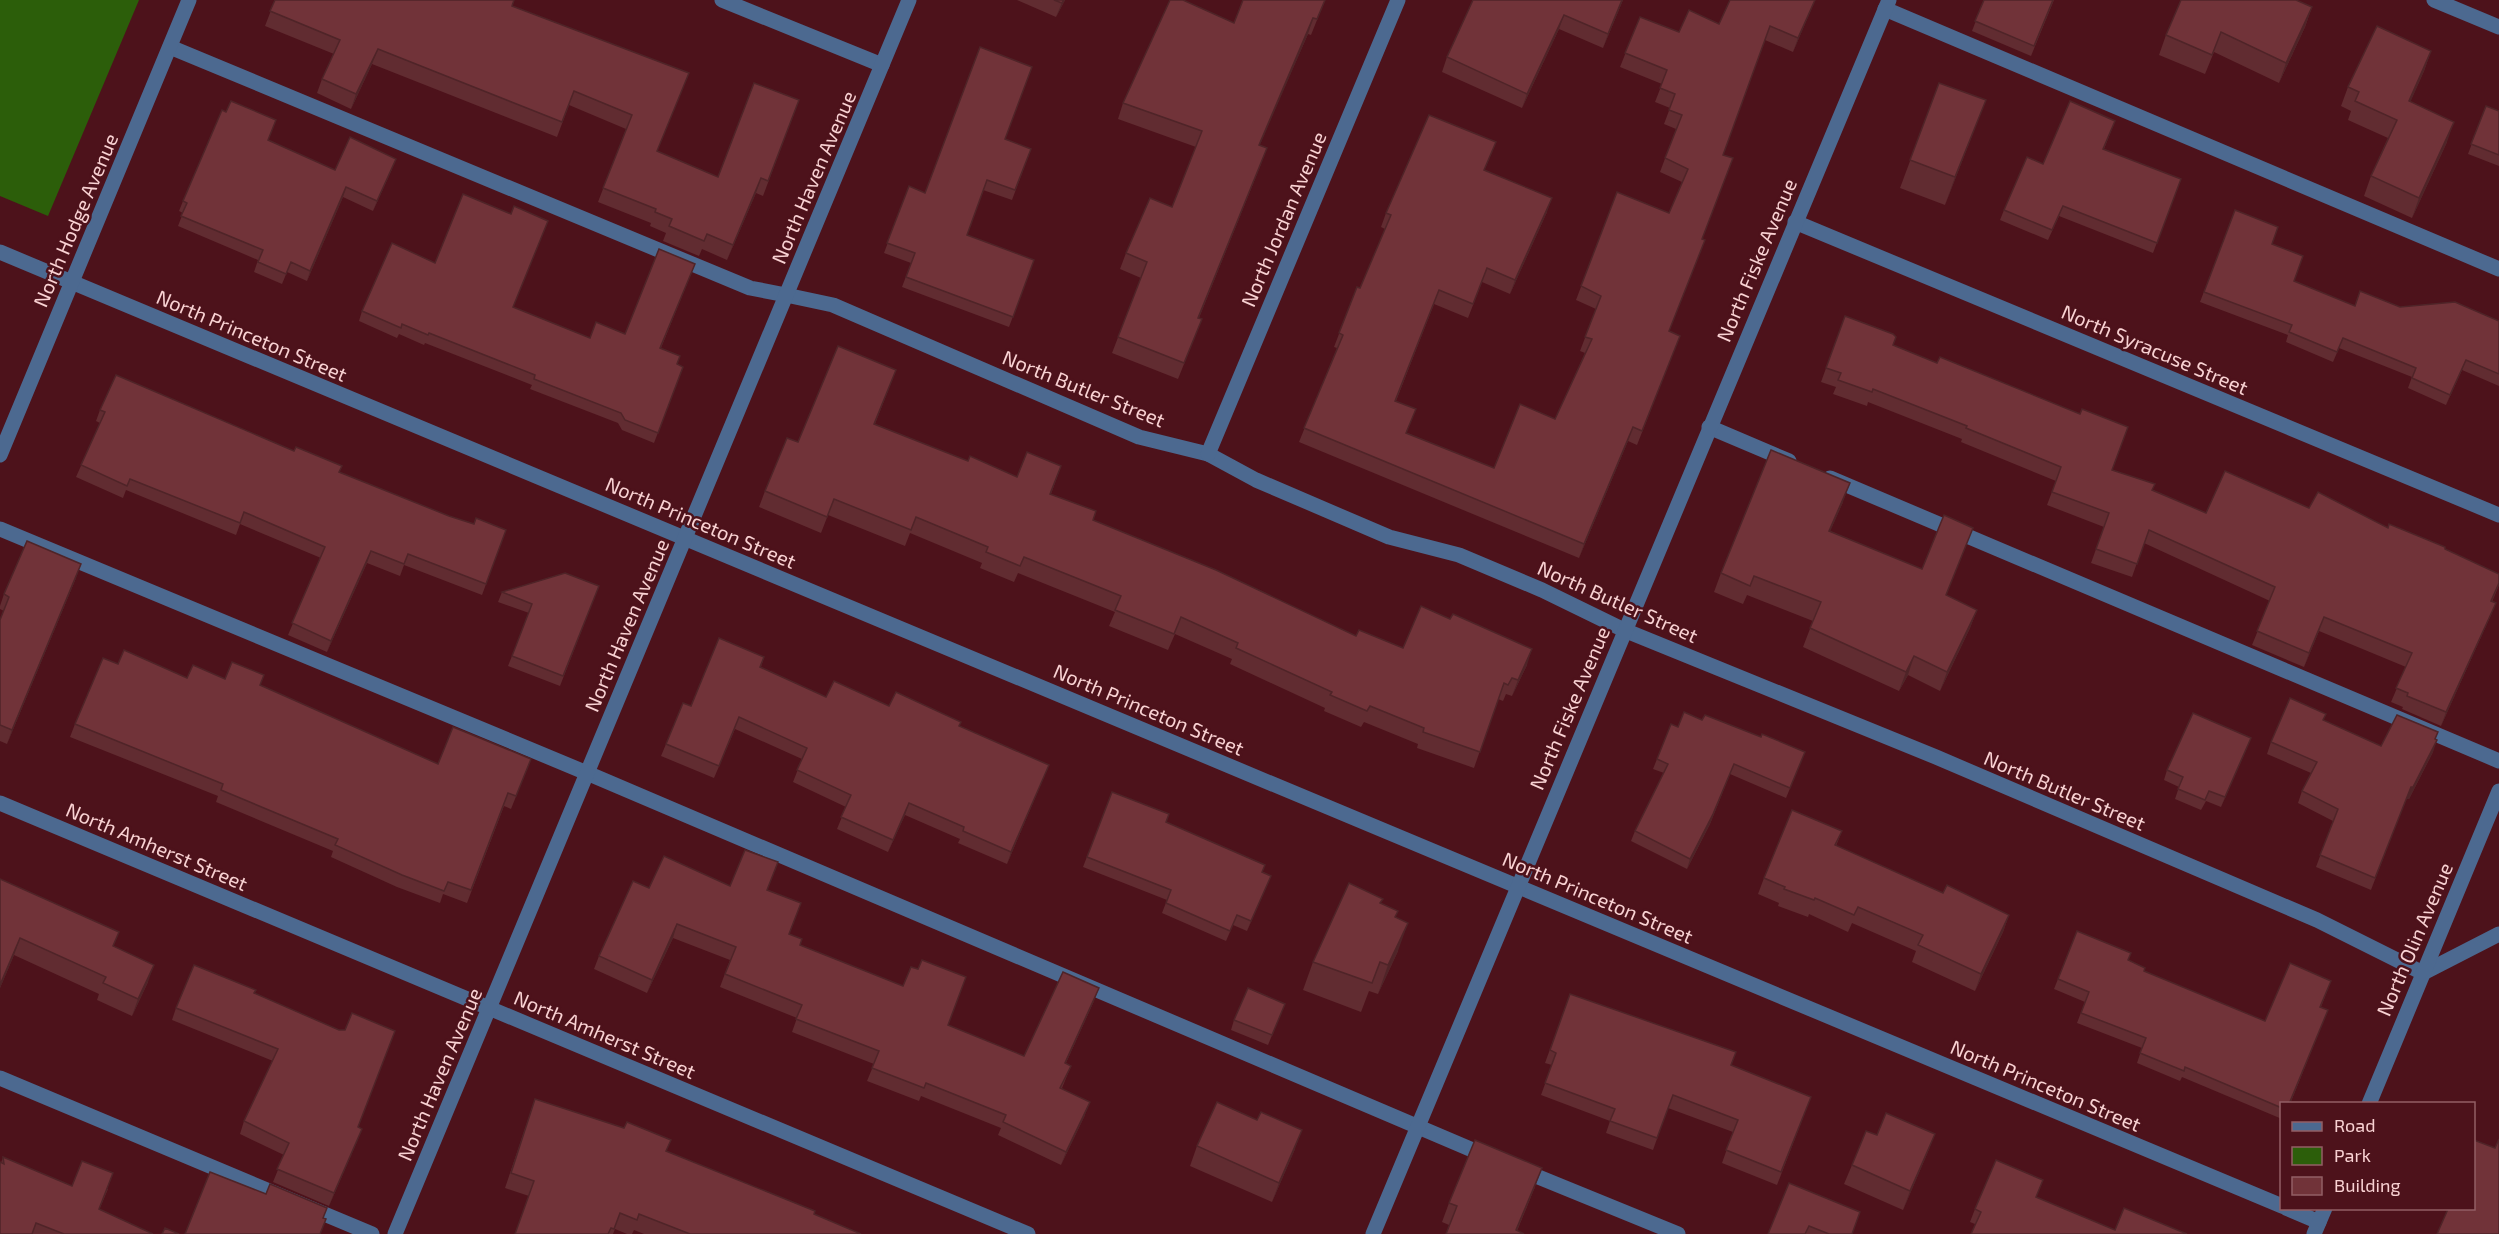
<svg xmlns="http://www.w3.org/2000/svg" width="2499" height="1234" font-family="'Exo 2',sans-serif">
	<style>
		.park { fill: #2c5e0a }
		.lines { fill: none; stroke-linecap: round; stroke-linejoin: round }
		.lane { stroke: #4c6990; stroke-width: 15 }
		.street { stroke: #4c6990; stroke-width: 15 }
		.wall { fill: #612c31 }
		.shaded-wall { fill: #4f2428 }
		.building { fill: #713339; stroke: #4f2428; stroke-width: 1.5 }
		.labels { text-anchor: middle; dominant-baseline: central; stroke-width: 5; stroke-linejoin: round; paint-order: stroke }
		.street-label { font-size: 20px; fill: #f9d2d3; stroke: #4d121b }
	</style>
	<rect width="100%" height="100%" fill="#4d121b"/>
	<polygon class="park" points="0,0 139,0 48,216 0,196"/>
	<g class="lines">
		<g class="lane">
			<polyline points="1885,9 2499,269"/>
			<polyline points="170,47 750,288 786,295"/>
			<polyline points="1709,427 1789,461"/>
			<polyline points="1830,478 2499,761"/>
			<polyline points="0,529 587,773 1489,1157"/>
			<polyline points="0,1078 372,1234"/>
			<polyline points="1519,1169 1678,1234"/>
		</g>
		<g class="street">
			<polyline points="722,0 882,65"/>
			<polyline points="2434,0 2499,27"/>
			<polyline points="1795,222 2499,515"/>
			<polyline points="0,252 2282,1206"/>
			<polyline points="786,295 833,305 1139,437 1208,454 1256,480 1389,537 1459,555 1542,590 1624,630 1936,757 2317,920 2423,973"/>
			<polyline points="1208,454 1398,0"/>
			<polyline points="0,455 189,0"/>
			<polyline points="0,803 1028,1234"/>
			<polyline points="2423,973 2499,934"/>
			<polyline points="2369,1104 2499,791"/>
			<polyline points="2286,1208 2319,1222"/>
			<polyline points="395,1234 909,0"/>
			<polyline points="1373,1234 1889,0"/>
			<polyline points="2314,1234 2325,1208"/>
		</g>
	</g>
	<g class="wall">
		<polygon points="275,0 512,6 683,88 657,151 718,177 799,100 763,196 756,193 727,260 702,249 699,256 663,241 666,233 650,226 651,223 598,202 626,129 569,105 557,137 372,64 351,109 317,93 322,79 334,54 265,26"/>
		<polygon points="1017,0 1065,0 1056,17"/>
		<polygon points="1243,0 1325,0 1311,35 1308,34 1259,145 1261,164 1199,318 1202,319 1178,379 1112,353 1141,278 1120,269 1126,253 1172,207 1196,147 1118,119 1123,103 1234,23"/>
		<polygon points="1473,0 1623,0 1603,48 1559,29 1522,108 1442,72 1447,57"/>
		<polygon points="1815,0 1793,52 1765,40 1723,155 1702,239 1669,332 1680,336 1637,445 1628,441 1579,558 1299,442 1337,348 1334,347 1357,287 1360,288 1385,229 1381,227 1386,213 1496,142 1484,171 1547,212 1510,294 1482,282 1468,318 1434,304 1396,401 1407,433 1494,468 1555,419 1585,353 1580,351 1596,309 1576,300 1617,192 1669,213 1682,182 1660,172 1676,129 1664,124 1670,108 1655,102 1662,84 1620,67 1640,17 1679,32 1719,24"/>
		<polygon points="1984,0 2054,0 2031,56 1972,31"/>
		<polygon points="2312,7 2305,27 2279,83 2214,52 2205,74 2159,55 2166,35"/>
		<polygon points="2431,51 2424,71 2410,102 2447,142 2412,218 2364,196 2371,176 2388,138 2348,120 2351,111 2341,106 2348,87"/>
		<polygon points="1939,83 1975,128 1945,205 1900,188"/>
		<polygon points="2486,106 2499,111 2499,166 2468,154"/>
		<polygon points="2115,121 2104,149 2181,179 2153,253 2059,216 2048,240 2000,220 2004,210 2043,164"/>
		<polygon points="1005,139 1031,149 1012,200 983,190 967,235 1034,260 1009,327 902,287 911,263 884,253 909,186 925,193"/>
		<polygon points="268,140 335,170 392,169 373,211 343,197 307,281 287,272 282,284 254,272 258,260 178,226 183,213 179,211 183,201"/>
		<polygon points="2235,210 2272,244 2294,281 2355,306 2400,307 2499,321 2499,386 2462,370 2446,405 2408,388 2412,377 2339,348 2333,362 2286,342 2288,335 2200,302"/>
		<polygon points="691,274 661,348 677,364 683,367 654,443 622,430 618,423 530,389 532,385 425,343 424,345 399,334 397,338 359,321 362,311 514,308 590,338 625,334"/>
		<polygon points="1845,316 1893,345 2112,470 2153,490 2206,513 2309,508 2388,528 2445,549 2499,574 2499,585 2492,602 2496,603 2490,617 2441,726 2402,709 2403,707 2391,702 2406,667 2319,631 2304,667 2252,645 2270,601 2144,543 2132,577 2091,563 2104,527 2047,505 2056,481 1961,442 1962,439 1868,402 1867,406 1833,394 1836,387 1821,382"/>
		<polygon points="896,370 875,424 968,461 1017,477 1061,466 1051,494 1093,520 1356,636 1403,648 1527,665 1512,696 1506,694 1503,701 1498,699 1474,768 1417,748 1418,744 1364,722 1361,727 1324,711 1325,708 1230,664 1232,659 1175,634 1168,650 1109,626 1115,612 1018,573 1014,582 980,568 982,563 910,533 905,546 828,515 821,533 759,507 765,491 798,442"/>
		<polygon points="100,410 339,473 449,516 474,524 506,530 482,595 404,565 400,576 367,563 327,652 288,635 321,558 240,524 236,535 126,490 123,498 76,477 100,423 96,421"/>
		<polygon points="1843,502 1830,531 1922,569 1966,546 1946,595 1977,610 1970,628 1940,691 1908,675 1899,691 1803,647 1813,621 1747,595 1743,604 1714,592 1721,573"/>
		<polygon points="76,578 7,744 0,741 0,620 4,611 0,609 0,606 4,594"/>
		<polygon points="599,586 560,686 508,666 529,613 498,602 502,592"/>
		<polygon points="764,657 761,667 826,697 889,706 960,726 1049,765 1007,864 958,843 960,839 905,815 888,852 837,829 846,807 793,782 802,759 735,729 714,778 661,756 666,744 691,706"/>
		<polygon points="118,664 187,678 225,679 264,675 260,685 438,764 531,759 511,809 504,806 467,903 443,894 440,903 397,887 331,857 333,851 216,802 218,796 70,737 75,724"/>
		<polygon points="2323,720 2381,746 2438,732 2435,739 2433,752 2409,799 2406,799 2371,890 2316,867 2333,821 2298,803 2302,791 2311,773 2267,754 2271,742"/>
		<polygon points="1671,724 1678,727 1801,762 1786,798 1730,774 1710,824 1687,869 1631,841 1635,831 1664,773 1653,769"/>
		<polygon points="2247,748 2221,807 2206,801 2201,810 2175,799 2179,787 2164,780 2167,770"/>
		<polygon points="1112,792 1166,822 1271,876 1247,931 1233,925 1226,941 1162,913 1167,900 1083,867"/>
		<polygon points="1842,831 1836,846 1943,893 2009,915 2003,932 1975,991 1912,962 1916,951 1852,923 1848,932 1809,914 1808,917 1778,906 1779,903 1758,894 1764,878"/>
		<polygon points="0,879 114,947 148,982 132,1016 97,1000 99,994 14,955 0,988"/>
		<polygon points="730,886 768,890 789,934 800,945 948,1025 1024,1056 1094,1001 1066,1063 1071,1066 1062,1088 1085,1115 1061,1165 998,1135 1001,1128 921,1096 919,1101 867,1081 874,1064 792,1032 797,1018 720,987 730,960 673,938 647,993 594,969 599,956 649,888"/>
		<polygon points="1381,903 1398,911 1395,917 1398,951 1378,994 1369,991 1361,1012 1303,990 1313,962"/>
		<polygon points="2077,931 2128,961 2144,971 2265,1021 2331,981 2321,1007 2324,1020 2290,1104 2282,1104 2282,1119 2182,1077 2180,1081 2137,1063 2142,1048 2077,1023 2085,1002 2054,989"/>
		<polygon points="254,993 358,1127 362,1129 329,1206 273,1182 284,1155 240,1134 244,1121 273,1061 172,1020 176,1008"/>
		<polygon points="1570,994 1731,1065 1811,1097 1777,1185 1722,1163 1733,1132 1668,1108 1653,1150 1606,1133 1610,1121 1541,1095 1552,1065 1545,1063"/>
		<polygon points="1285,1004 1268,1045 1231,1030 1234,1020"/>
		<polygon points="535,1099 666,1151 861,1234 644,1234 634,1230 632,1234 627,1234 615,1229 613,1234 515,1234 529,1196 505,1188"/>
		<polygon points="1935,1134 1927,1154 1903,1210 1844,1184 1852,1165 1877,1135"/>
		<polygon points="1197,1146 1295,1149 1272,1202 1190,1166"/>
		<polygon points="3,1157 72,1186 108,1189 99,1210 153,1234 0,1234 1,1163"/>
		<polygon points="1535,1187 1517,1231 1449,1225 1442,1222 1449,1203"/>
		<polygon points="2036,1197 2115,1230 1975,1224 1970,1222 1975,1209"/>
		<polygon points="1860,1212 1852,1234 1768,1234"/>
	</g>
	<g class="shaded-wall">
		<polygon points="1063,0 1065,0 1056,17"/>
		<polygon points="1622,0 1623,0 1603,48 1608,34"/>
		<polygon points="1815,0 1811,10 1793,52 1798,38"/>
		<polygon points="2312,7 2305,27 2279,83 2286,63"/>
		<polygon points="1564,15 1559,29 1522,108 1527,94"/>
		<polygon points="1313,18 1308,34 1253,161 1259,145"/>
		<polygon points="378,49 372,64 351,109 356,94"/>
		<polygon points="2431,51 2424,71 2402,121 2409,101"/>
		<polygon points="1986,100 1975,128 1945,205 1955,177"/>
		<polygon points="2454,122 2447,142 2412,218 2419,198"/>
		<polygon points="1267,148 1261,164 1192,334 1198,318"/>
		<polygon points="396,159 392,169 373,211 377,201"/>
		<polygon points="761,178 756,193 727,260 733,245"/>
		<polygon points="346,187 343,197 307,281 310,271"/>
		<polygon points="1552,198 1547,212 1510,294 1515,280"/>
		<polygon points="2466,360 2462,370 2446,405 2450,395"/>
		<polygon points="896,370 890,386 868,440 874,424"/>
		<polygon points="1633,427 1628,441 1579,558 1584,544"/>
		<polygon points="1850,483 1843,502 1822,550 1829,531"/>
		<polygon points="371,551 367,563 327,652 331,641"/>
		<polygon points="81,564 76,578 7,744 12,730"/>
		<polygon points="2496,603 2490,617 2441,726 2446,712"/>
		<polygon points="1977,610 1970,628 1940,691 1947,672"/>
		<polygon points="2324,617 2319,631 2304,667 2309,653"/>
		<polygon points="1532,649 1527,665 1512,696 1518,680"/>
		<polygon points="1914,656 1908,675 1899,691 1906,672"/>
		<polygon points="2251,738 2247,748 2221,807 2225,797"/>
		<polygon points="2437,740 2433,752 2409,799 2406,799 2371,890 2411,787"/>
		<polygon points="1049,765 1044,777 1007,864 1011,852"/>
		<polygon points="1730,774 1710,824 1687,869 1690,859"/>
		<polygon points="909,803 905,815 888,852 893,840"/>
		<polygon points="1271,876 1267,886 1247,931 1251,921"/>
		<polygon points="2009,915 2003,932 1975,991 1981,974"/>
		<polygon points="1408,923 1398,951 1378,994 1388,965"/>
		<polygon points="677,924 673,938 647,993 652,980"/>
		<polygon points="20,938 14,955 0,988 0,985"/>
		<polygon points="154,965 148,982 132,1016 138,999"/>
		<polygon points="1099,988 1094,1001 1060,1076 1065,1063"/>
		<polygon points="1090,1102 1085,1115 1061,1165 1066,1152"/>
		<polygon points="362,1129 357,1142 329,1206 334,1193"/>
		<polygon points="1302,1130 1295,1149 1272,1202 1279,1183"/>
		<polygon points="1935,1134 1927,1154 1903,1210 1910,1191"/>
		<polygon points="1542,1168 1535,1187 1515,1234 1514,1234"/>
	</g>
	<g class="building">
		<polygon points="275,0 514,0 512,6 689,73 657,151 718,177 754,83 799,100 768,181 761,178 733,245 707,234 704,241 669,226 672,219 655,212 656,209 603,188 632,115 574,91 562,122 378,49 356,94 322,79 340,40 270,11"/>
		<polygon points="1054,0 1063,0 1062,3"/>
		<polygon points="1170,0 1183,0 1234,23 1243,0 1325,0 1317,19 1313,18 1259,145 1267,148 1198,318 1202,319 1184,363 1118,337 1147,262 1126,253 1150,198 1172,207 1202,131 1123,103"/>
		<polygon points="1473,0 1622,0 1608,34 1564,15 1527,94 1447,57"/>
		<polygon points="1730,0 1815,0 1798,38 1770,26 1723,155 1733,158 1702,239 1705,240 1669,331 1680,336 1642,431 1633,427 1584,544 1304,428 1343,335 1339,333 1357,287 1360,288 1391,215 1386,213 1429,115 1496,142 1484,170 1552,198 1515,280 1487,268 1473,304 1439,290 1395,401 1416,409 1406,433 1494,468 1520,404 1555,419 1592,339 1585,337 1601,296 1581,286 1617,192 1669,213 1688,169 1665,158 1682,115 1669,110 1675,94 1660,88 1667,70 1625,53 1640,17 1679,32 1689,10 1719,24"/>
		<polygon points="1984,0 2053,0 2034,46 1975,21"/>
		<polygon points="2181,0 2296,0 2312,7 2286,63 2221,32 2212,55 2166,35"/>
		<polygon points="2377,26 2431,51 2409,101 2454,122 2419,198 2371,176 2397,120 2355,101 2359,92 2348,87"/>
		<polygon points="980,47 1032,67 1005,139 1031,149 1015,190 987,180 967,235 1034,260 1013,317 906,277 915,253 887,243 909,186 925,193"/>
		<polygon points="1939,83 1986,100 1955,177 1910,160"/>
		<polygon points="231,101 276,120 268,140 335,170 350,137 396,159 377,201 346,187 310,271 291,262 286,274 258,262 263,250 181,216 187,203 183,201 222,110 226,112"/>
		<polygon points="2070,101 2115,121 2103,149 2181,179 2157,243 2063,206 2052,230 2004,210 2027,157 2043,164"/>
		<polygon points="2486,106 2499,111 2499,155 2471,144"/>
		<polygon points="463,194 511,214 514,206 548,221 513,307 590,338 596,322 625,334 659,249 695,264 660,348 680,356 677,364 683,367 658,433 625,420 621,413 534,379 535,375 429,333 428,335 402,324 401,328 362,311 392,243 435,263"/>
		<polygon points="2235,210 2278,227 2272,244 2303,256 2294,281 2355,306 2360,291 2400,307 2455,302 2499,321 2499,374 2466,360 2450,395 2412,378 2416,368 2343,338 2337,352 2289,332 2292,325 2204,292"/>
		<polygon points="1845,316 1893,334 1896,337 1893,345 1937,363 1940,357 2080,414 2082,409 2128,427 2112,470 2155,484 2152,490 2206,513 2225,471 2309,508 2318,492 2388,528 2389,524 2445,547 2445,549 2499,574 2499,583 2491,601 2496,603 2446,712 2407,696 2408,693 2396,688 2412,653 2324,617 2309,653 2257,631 2275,587 2149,530 2137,564 2096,549 2109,513 2052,492 2061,467 1966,428 1967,426 1873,389 1872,392 1838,380 1841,373 1826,368"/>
		<polygon points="838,346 896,370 874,424 968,461 970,456 1017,477 1027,452 1061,466 1050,494 1096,511 1093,520 1216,570 1356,636 1359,630 1403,648 1421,606 1450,619 1453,614 1532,649 1518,680 1512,678 1508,685 1504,683 1480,752 1423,732 1424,728 1370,706 1367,711 1330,695 1332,692 1236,648 1238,643 1181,617 1174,634 1115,610 1121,596 1024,557 1020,566 986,552 988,547 916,517 911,530 834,499 827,517 765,491 787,438 798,442"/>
		<polygon points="116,375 294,451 296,447 342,466 339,472 449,516 474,524 476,518 506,530 486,584 408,554 404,564 371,551 331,641 292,623 325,547 244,512 240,523 130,479 127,486 81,465 105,412 100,410"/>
		<polygon points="1771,450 1850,483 1829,531 1922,569 1944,515 1973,528 1946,595 1977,610 1947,672 1914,656 1906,672 1810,628 1821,602 1754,576 1750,586 1721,573"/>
		<polygon points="27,541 81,564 12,730 0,725 0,620 9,597 4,594"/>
		<polygon points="565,573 599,586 563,676 512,656 532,604 502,592"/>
		<polygon points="719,638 764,657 760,667 826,697 834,681 889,706 896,692 961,722 959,726 1049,765 1011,852 963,831 964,827 909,803 893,840 841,817 851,795 797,770 807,748 739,717 719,766 666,744 683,703 691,706"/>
		<polygon points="124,650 187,678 193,665 225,679 232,662 264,675 260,685 438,764 453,727 531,759 516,796 508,793 471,890 448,882 444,891 402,875 335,845 338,839 221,790 223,784 75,724 103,658 118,664"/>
		<polygon points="2290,698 2326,714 2323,720 2381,746 2397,715 2438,732 2435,739 2437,740 2413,787 2411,787 2375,878 2320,855 2338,809 2302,791 2317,762 2271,742"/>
		<polygon points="1684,712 1702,720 1705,715 1761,737 1762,734 1805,752 1790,788 1734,764 1713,814 1690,859 1635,831 1668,764 1657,759 1671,724 1678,727"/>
		<polygon points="2193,713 2251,738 2225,797 2209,791 2205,800 2178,789 2183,777 2167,770"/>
		<polygon points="1112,792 1169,814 1166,822 1265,865 1262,872 1271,876 1251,921 1237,915 1230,931 1166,903 1171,890 1087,857"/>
		<polygon points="1792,810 1842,831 1835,845 1943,893 1947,885 2009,915 1981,974 1918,945 1923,935 1858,907 1854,915 1815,898 1814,900 1784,889 1785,887 1764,878"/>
		<polygon points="745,850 778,862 767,890 801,903 789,934 802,939 800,945 903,986 911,967 918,969 922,960 966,977 948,1025 1024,1056 1063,972 1099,988 1065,1063 1071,1066 1060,1088 1090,1102 1066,1152 1003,1122 1006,1115 926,1083 924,1088 872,1068 879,1051 796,1019 802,1005 725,974 736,947 677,924 652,980 599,956 633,881 649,888 664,856 730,886"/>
		<polygon points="0,879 119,932 113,946 154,965 138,999 103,983 106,977 20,938 0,985"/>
		<polygon points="1349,883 1383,899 1380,903 1398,911 1395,917 1408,923 1388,965 1380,962 1372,983 1313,962"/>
		<polygon points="2077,931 2131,953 2128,960 2145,968 2144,971 2265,1021 2290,963 2331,981 2320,1007 2328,1010 2289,1104 2282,1104 2282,1108 2185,1067 2184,1071 2140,1053 2146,1038 2081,1013 2089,992 2058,979"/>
		<polygon points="194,965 256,990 254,993 339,1030 345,1030 352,1013 395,1031 358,1127 362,1129 334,1193 277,1169 289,1143 244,1121 278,1049 176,1008"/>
		<polygon points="1248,988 1285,1004 1272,1035 1234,1020"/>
		<polygon points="1570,994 1736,1052 1731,1065 1811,1097 1781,1172 1726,1150 1738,1120 1673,1095 1657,1138 1610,1121 1615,1109 1545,1083 1556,1053 1550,1050"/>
		<polygon points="535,1099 624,1128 627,1122 671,1140 666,1151 815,1211 814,1214 861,1234 690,1234 639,1214 637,1220 620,1213 614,1229 611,1228 608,1234 515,1234 534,1181 511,1173"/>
		<polygon points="1217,1102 1257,1120 1261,1112 1302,1130 1279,1183 1197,1146"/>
		<polygon points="1886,1113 1935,1134 1910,1191 1852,1165 1866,1131 1877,1135"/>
		<polygon points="2499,1139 2499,1234 2437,1234 2448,1209 2474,1209 2474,1140 2495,1148"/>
		<polygon points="1475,1140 1542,1168 1516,1230 1524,1234 1446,1234 1457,1206 1449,1203"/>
		<polygon points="3,1157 72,1186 82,1161 113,1173 99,1209 153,1234 64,1234 36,1223 32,1234 0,1234 0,1162 4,1164"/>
		<polygon points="1996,1160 2043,1180 2036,1197 2115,1230 2124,1208 2187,1234 1971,1234 1981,1212 1975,1209"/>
		<polygon points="210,1172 266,1194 270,1184 327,1208 323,1218 326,1219 320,1234 185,1234"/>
		<polygon points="1789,1183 1860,1212 1852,1234 1829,1234 1809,1226 1805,1234 1768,1234"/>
		<polygon points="165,1228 179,1234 162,1234"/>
	</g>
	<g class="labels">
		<g class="street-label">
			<text transform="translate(813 177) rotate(-67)">North Haven Avenue</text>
			<text transform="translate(1283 219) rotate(-67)">North Jordan Avenue</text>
			<text transform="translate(75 220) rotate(-67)">North Hodge Avenue</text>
			<text transform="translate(1756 260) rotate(-67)">North Fiske Avenue</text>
			<text transform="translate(252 335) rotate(23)">North Princeton Street</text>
			<text transform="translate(2155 349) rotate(23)">North Syracuse Street</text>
			<text transform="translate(1084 388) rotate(22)">North Butler Street</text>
			<text transform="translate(701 522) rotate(23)">North Princeton Street</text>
			<text transform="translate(1618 601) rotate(24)">North Butler Street</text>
			<text transform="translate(626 625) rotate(-67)">North Haven Avenue</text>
			<text transform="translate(1569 708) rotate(-67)">North Fiske Avenue</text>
			<text transform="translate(1149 709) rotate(23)">North Princeton Street</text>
			<text transform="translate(2065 790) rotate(23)">North Butler Street</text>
			<text transform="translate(157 846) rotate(23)">North Amherst Street</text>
			<text transform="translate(1598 897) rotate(23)">North Princeton Street</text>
			<text transform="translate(2414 939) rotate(-67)">North Olin Avenue</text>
			<text transform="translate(605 1034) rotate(23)">North Amherst Street</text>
			<text transform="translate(439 1074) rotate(-67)">North Haven Avenue</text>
			<text transform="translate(2046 1085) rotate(23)">North Princeton Street</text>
		</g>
	</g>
	<rect x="2280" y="1102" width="195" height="108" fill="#4d121b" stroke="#925f65" stroke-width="1.5"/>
	<rect x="2292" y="1122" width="30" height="9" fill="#4c6990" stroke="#925f65" stroke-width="1.5"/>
	<text x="2334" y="1132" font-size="18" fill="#f9d2d3">Road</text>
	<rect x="2292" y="1147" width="30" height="18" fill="#2c5e0a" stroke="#925f65" stroke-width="1.5"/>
	<text x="2334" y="1162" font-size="18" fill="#f9d2d3">Park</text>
	<rect x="2292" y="1177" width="30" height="18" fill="#713339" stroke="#925f65" stroke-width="1.5"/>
	<text x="2334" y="1192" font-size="18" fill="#f9d2d3">Building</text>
</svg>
